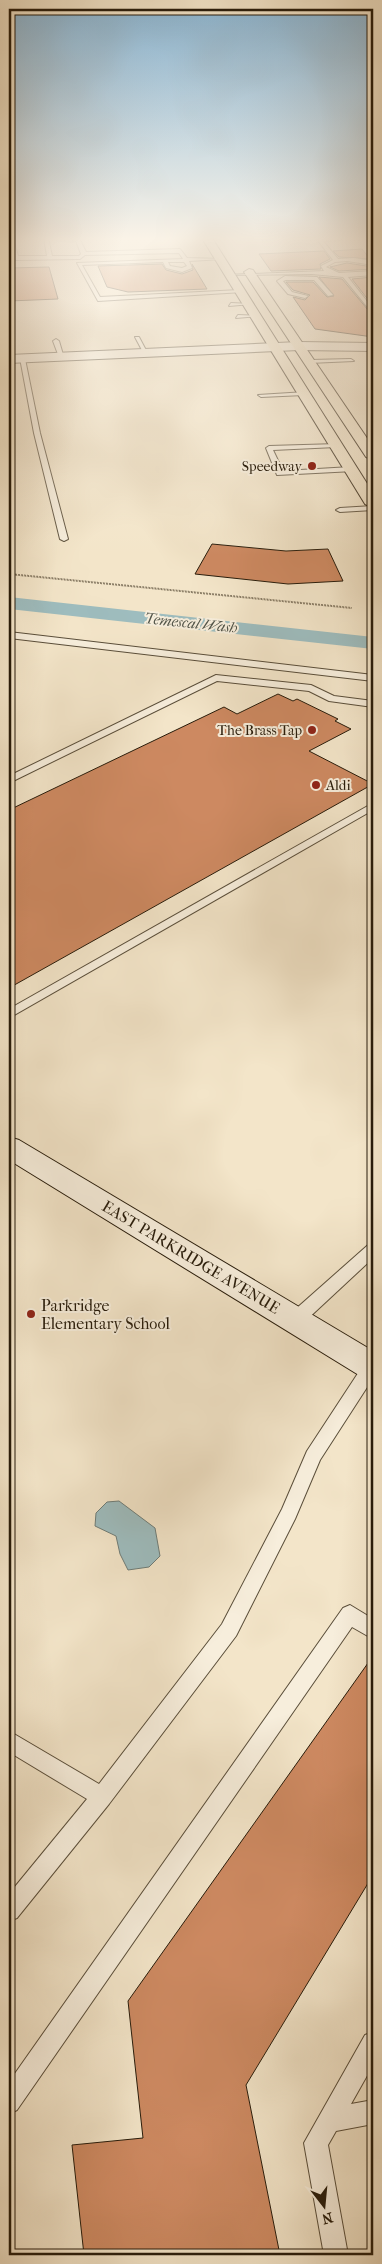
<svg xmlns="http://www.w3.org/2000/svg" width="382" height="2264" font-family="'IM FELL French Canon',serif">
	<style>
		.water { fill: #9ebdbf; stroke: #6e7c77 }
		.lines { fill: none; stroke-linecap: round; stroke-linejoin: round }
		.canal { fill: #9ebdbf; fill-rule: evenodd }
		.building { fill: #cd8961; stroke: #271b0a }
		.service-casing { stroke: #5a4e3a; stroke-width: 2 }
		.tertiary-casing { stroke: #5a4e3a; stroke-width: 2 }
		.secondary-casing { stroke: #271b0a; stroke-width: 2 }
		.primary-casing { stroke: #271b0a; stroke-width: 2 }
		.path { stroke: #271b0a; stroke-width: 2; stroke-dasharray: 0.5 1; stroke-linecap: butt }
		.service { fill: #f7eedc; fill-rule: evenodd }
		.tertiary { fill: #f7eedc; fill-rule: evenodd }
		.secondary { fill: #f7eedc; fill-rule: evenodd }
		.primary { fill: #f3e5c9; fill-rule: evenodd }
		.poi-dot { fill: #8f2418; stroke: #f7eedc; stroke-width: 2 }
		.labels { text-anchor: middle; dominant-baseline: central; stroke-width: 4; stroke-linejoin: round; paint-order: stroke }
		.far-poi-label { font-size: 14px; fill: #271b0a; stroke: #f7eedc; text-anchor: end }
		.far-water-label { font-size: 15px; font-style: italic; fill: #515449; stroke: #f7eedc }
		.street-label { font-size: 16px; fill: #271b0a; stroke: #f7eedc }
		.poi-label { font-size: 16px; fill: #271b0a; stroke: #f7eedc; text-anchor: start }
	</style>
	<rect width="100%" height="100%" fill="#f3e5c9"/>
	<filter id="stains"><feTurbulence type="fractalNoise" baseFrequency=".004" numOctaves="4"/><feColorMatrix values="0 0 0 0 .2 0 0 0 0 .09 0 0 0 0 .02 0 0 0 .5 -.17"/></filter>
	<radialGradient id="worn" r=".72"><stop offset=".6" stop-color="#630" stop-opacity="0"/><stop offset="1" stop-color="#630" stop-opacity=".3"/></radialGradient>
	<polygon class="water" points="119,1501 155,1528 160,1556 149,1567 128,1570 120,1554 116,1536 95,1526 96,1513 107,1502"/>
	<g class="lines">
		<polygon class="canal" points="9,597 373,637 373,649 9,609"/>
	</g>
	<g class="building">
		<polygon points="362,249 370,259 339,257 333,251"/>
		<polygon points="324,251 330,259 320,264 321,269 271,271 259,254"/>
		<polygon points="347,263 373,267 373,269 339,271 330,267"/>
		<polygon points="162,264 166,270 182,274 193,270 192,264 207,289 128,292 107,287 98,266"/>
		<polygon points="49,267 58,299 9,301 9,268"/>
		<polygon points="319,277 342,279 373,316 373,337 315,329 293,297 305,300 310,295 293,290 286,282 313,282 327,297 334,296"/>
		<polygon points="373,277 373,306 352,279"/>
		<polygon points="212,544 286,551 328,549 343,581 288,584 195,574"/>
		<polygon points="278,694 293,701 297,699 338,719 335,721 351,729 309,751 373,784 9,988 9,810 224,707 237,714"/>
		<polygon points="373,1656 373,1875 246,2085 280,2255 84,2255 72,2145 143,2138 128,2001"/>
	</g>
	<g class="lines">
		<defs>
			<g id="service">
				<path d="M9 238H13L18 256H47L44 238H48L52 256H79L81 254 75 238H79L86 252 180 249 187 258 223 259 189 261 192 268 182 272 166 268 163 262 82 265 100 297 240 290 243 292 98 301 77 263 183 259 179 253 85 255 80 259 16 260 13 258ZM168 262H184L187 266 182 268 170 266Z"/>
				<polygon points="316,238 342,238 340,240 323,241 338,259 354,258 373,261 373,265 347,261 335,262 326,267 339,273 373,271 373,275 348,277 373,309 373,314 343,277 312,274 227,275 324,271 321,266 333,260"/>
				<polygon points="285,276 317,277 333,295 328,296 314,280 286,280 283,281 292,292 308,296 305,298 288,294 277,281"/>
				<polygon points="231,303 251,304 229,306"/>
				<polygon points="238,315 259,316 236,318"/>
				<polygon points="135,337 139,337 148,354 144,354"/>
				<polygon points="56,339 59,341 64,358 59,357 53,341"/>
				<polygon points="20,358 25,359 40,433 68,539 64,541 60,539 34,433"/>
				<polygon points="311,360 351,359 354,361 309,363"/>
				<polygon points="306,392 304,395 261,397 258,395"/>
				<polygon points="338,444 336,447 273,450 283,471 351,467 354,467 354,471 277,475 266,448 269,446"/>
				<polygon points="373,506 373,510 340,512 336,510 340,508"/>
				<polygon points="9,632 373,675 373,681 9,638"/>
				<polygon points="216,675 311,685 334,696 373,701 373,707 329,701 309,691 217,681 9,783 9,776"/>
				<polygon points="373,803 373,810 9,1018 9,1009"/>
				<polygon points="373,1243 373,1258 301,1325 295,1326 289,1325 287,1320 289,1315 368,1245"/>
				<polygon points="373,1360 373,1378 320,1460 295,1519 236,1636 109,1804 17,1918 9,1921 9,1894 87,1799 9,1752 9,1731 99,1784 222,1624 282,1509 307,1451 366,1361"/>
				<polygon points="350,1605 373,1619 373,1639 352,1627 17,2110 9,2114 9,2082 343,1608"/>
				<polygon points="373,2032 373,2065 351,2104 373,2100 373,2124 336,2131 328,2145 348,2255 324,2255 304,2143 365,2035"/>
			</g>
			<polygon id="tertiary" points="299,342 373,343 373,351 299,350 9,363 9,355"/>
			<polygon id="secondary" points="9,1137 19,1140 373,1351 373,1380 362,1377 9,1160"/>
			<g id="primary">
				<polygon points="202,238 212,238 373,493 373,508 365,504"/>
				<polygon points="249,269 253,270 373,447 373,461 366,457 244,272"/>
			</g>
		</defs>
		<use href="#service" class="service-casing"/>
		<use href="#tertiary" class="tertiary-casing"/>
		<use href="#secondary" class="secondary-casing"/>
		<use href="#primary" class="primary-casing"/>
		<polyline class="path" points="9,574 352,608"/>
		<use href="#service" class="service"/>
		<use href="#tertiary" class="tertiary"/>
		<use href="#secondary" class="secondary"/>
		<use href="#primary" class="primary"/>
	</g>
	<linearGradient id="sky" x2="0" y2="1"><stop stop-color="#8ab8d8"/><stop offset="0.43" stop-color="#faf3e7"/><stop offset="1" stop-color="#faf3e7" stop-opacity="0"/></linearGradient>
	<rect width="382" height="555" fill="url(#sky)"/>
	<g class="poi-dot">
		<circle cx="312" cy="466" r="5"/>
		<circle cx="312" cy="730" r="5"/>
		<circle cx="316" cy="785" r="5"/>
		<circle cx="31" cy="1314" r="5"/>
	</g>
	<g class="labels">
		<g class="far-poi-label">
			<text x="302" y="466">Speedway</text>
			<text x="302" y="730">The Brass Tap</text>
			<text x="326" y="785" text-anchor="start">Aldi</text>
		</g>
		<g class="far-water-label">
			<text transform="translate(191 623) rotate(6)">Temescal Wash</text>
		</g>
		<g class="street-label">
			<text transform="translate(191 1257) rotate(31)">EAST PARKRIDGE AVENUE</text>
		</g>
		<g class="poi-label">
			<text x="41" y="1305">Parkridge<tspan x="41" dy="18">Elementary School</tspan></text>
		</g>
	</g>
	<rect width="382" height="2264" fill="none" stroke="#f3e5c9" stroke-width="30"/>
	<rect x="10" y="10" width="362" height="2244" fill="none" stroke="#271b0a" stroke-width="2.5"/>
	<rect x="15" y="15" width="352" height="2234" fill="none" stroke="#271b0a"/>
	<g transform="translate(324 2206) rotate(164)" stroke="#f7eedc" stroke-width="4" paint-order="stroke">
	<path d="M0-4L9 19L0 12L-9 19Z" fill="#271b0a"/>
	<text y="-8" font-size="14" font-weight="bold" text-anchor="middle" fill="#271b0a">N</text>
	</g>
	<rect width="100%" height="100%" filter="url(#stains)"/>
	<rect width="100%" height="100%" fill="url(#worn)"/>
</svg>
